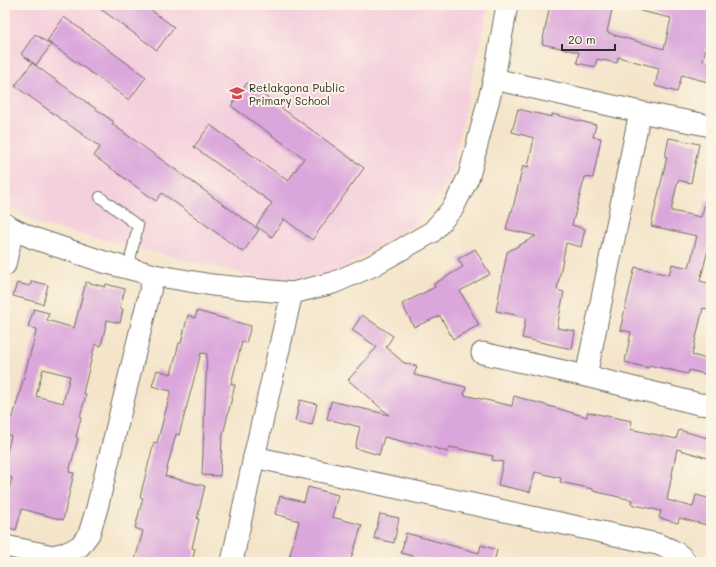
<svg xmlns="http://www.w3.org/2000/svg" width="716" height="567" font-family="Mali,sans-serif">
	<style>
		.built { fill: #f4cfdd }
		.building { fill: #daa6db; fill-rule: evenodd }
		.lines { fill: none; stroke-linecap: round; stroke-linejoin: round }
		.service-casing { stroke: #716c63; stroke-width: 12 }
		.minor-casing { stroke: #716c63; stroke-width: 23 }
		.service { stroke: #fff; stroke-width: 10 }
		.minor { stroke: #fff; stroke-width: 21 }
		.labels { text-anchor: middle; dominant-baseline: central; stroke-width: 4; stroke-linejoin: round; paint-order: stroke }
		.poi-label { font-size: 11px; fill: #2b2b2b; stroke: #fcf5e5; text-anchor: start }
	</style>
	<rect width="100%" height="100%" fill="#fcf5e5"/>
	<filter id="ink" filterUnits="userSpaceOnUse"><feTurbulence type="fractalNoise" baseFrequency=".025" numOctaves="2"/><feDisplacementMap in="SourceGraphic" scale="8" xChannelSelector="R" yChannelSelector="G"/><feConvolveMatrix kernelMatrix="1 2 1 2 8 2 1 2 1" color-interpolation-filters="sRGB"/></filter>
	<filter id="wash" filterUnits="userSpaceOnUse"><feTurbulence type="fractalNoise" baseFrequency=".012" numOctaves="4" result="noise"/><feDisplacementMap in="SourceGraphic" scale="16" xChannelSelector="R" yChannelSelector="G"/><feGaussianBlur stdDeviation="0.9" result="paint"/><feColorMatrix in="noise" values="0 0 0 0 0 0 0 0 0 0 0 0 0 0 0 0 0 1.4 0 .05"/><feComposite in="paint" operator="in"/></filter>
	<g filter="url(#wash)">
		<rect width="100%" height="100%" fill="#f4e5ca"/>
		<polygon class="built" points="5,5 488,5 449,182 413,225 331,275 272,281 39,224 13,209 5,197"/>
		<g id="blocks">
			<g class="building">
				<polygon points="95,5 144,5 174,27 157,50"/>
				<polygon points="550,5 613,5 607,32 614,35 664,49 671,18 640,11 640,5 711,5 711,22 703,61 711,63 711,83 682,75 677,92 655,86 659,68 618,57 617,63 597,59 595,67 577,63 579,52 542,44"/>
				<polygon points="64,17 146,77 129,100 47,41"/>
				<polygon points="35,34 51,45 36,65 21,54"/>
				<polygon points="32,63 114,122 112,124 259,230 243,252 162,193 156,201 94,156 100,147 15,86"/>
				<polygon points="247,83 364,168 312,240 284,219 272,237 256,226 272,203 194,147 210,125 288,181 304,158 231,106"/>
				<polygon points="518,109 552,117 552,114 596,125 593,137 601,138 593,178 585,177 572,225 585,229 581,247 566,243 557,290 564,292 557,328 575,331 572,349 522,338 526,317 496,311 507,252 536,236 506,229 511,211 512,212 523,165 528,167 534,138 512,132"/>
				<polygon points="669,138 699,144 691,183 678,180 671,211 701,217 706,200 711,200 711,238 700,281 711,284 711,310 703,308 692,355 711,360 708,375 689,370 688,374 649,365 649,368 625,362 631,332 620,330 635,267 669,275 672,264 689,268 697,236 651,226 667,157 665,157"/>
				<polygon points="475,249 490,274 460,291 479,325 453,339 440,316 414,327 402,304 435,287 434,284 463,267 458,259"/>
				<polygon points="32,281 48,285 43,304 13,296 17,283 30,286"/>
				<path d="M86 282 105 287 106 284 125 289 120 308 123 309 120 323 107 320 101 346 95 344 83 393 86 394 80 417 81 418 76 437 78 438 69 472 74 473 63 520 22 509 16 530 5 527V506L12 478 5 476V460L11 436 5 434V428L8 416 13 417 37 329 28 327 34 309 49 313 47 320 74 328ZM43 369 70 376 63 403 36 396Z"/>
				<polygon points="197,311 251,326 246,343 242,342 231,384 235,385 222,439 220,476 202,475 207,354 201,353 179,435 176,434 165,476 205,486 197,519 199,519 192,548 195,549 192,562 143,562 135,560 143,531 135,528 143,498 140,497 154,442 157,443 171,391 152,386 157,370 171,374 179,343 181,343 188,315 195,318"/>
				<polygon points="362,315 393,336 386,347 404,363 417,366 414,375 466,387 464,395 512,406 514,396 587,417 587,412 632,421 630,429 676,439 679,430 711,439 711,459 677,449 667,500 693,507 696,495 711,499 711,526 679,518 678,523 659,518 661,511 631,504 632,500 593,491 593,489 560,482 561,478 535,472 530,492 498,485 503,462 492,460 493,456 450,447 448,452 414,442 413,444 384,437 379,455 355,448 360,427 327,419 331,401 389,415 348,380 377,347 352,330"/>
				<polygon points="300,400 317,404 312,425 295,421"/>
				<polygon points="308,487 338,495 332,517 362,525 350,562 288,562 299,521 275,514 280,496 304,502"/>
				<polygon points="380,514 399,518 394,543 374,538"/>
				<polygon points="406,533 479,553 481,545 497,550 494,562 435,562 401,553"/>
			</g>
		</g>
	</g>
	<g filter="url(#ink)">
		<use href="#blocks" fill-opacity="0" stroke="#716c63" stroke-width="1"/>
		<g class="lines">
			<defs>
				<polyline id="service" points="100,197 138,226 128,268"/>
				<g id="minor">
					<polyline points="494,79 640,112 711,126"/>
					<polyline points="5,224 13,229 33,238 104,262 154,275 212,285 292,293 333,283 372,266 432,232 453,208 469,176 494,79 507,5"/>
					<polyline points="5,265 13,229"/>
					<polyline points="482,353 586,376 699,404 711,405"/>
					<polyline points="586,376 640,112"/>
					<path d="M254 457 657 544C668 548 679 552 686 562"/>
					<polyline points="5,546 53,556 69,552 80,546 89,534 97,508 154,275"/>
					<polyline points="232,562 254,457 292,293"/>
				</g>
			</defs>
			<use href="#service" class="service-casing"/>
			<use href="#minor" class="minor-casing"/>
			<use href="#service" class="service"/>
			<use href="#minor" class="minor"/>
		</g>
	</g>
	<defs>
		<symbol id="school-bare" viewBox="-9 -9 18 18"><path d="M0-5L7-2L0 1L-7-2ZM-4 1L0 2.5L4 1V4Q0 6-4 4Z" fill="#d1495b" stroke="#fcf5e5" stroke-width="2.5" paint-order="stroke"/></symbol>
	</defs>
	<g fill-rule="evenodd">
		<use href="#school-bare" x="226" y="82" width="22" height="22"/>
	</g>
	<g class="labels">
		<g class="poi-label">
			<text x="249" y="87">Retlakgona Public<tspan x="249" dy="13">Primary School</tspan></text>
		</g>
	</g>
	<rect width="716" height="567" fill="none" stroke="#fcf5e5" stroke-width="20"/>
	<path d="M562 44v6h53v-6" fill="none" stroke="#2b2b2b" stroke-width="2"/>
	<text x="568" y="44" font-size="12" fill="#2b2b2b" stroke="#fcf5e5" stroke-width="3" paint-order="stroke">20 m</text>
</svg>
